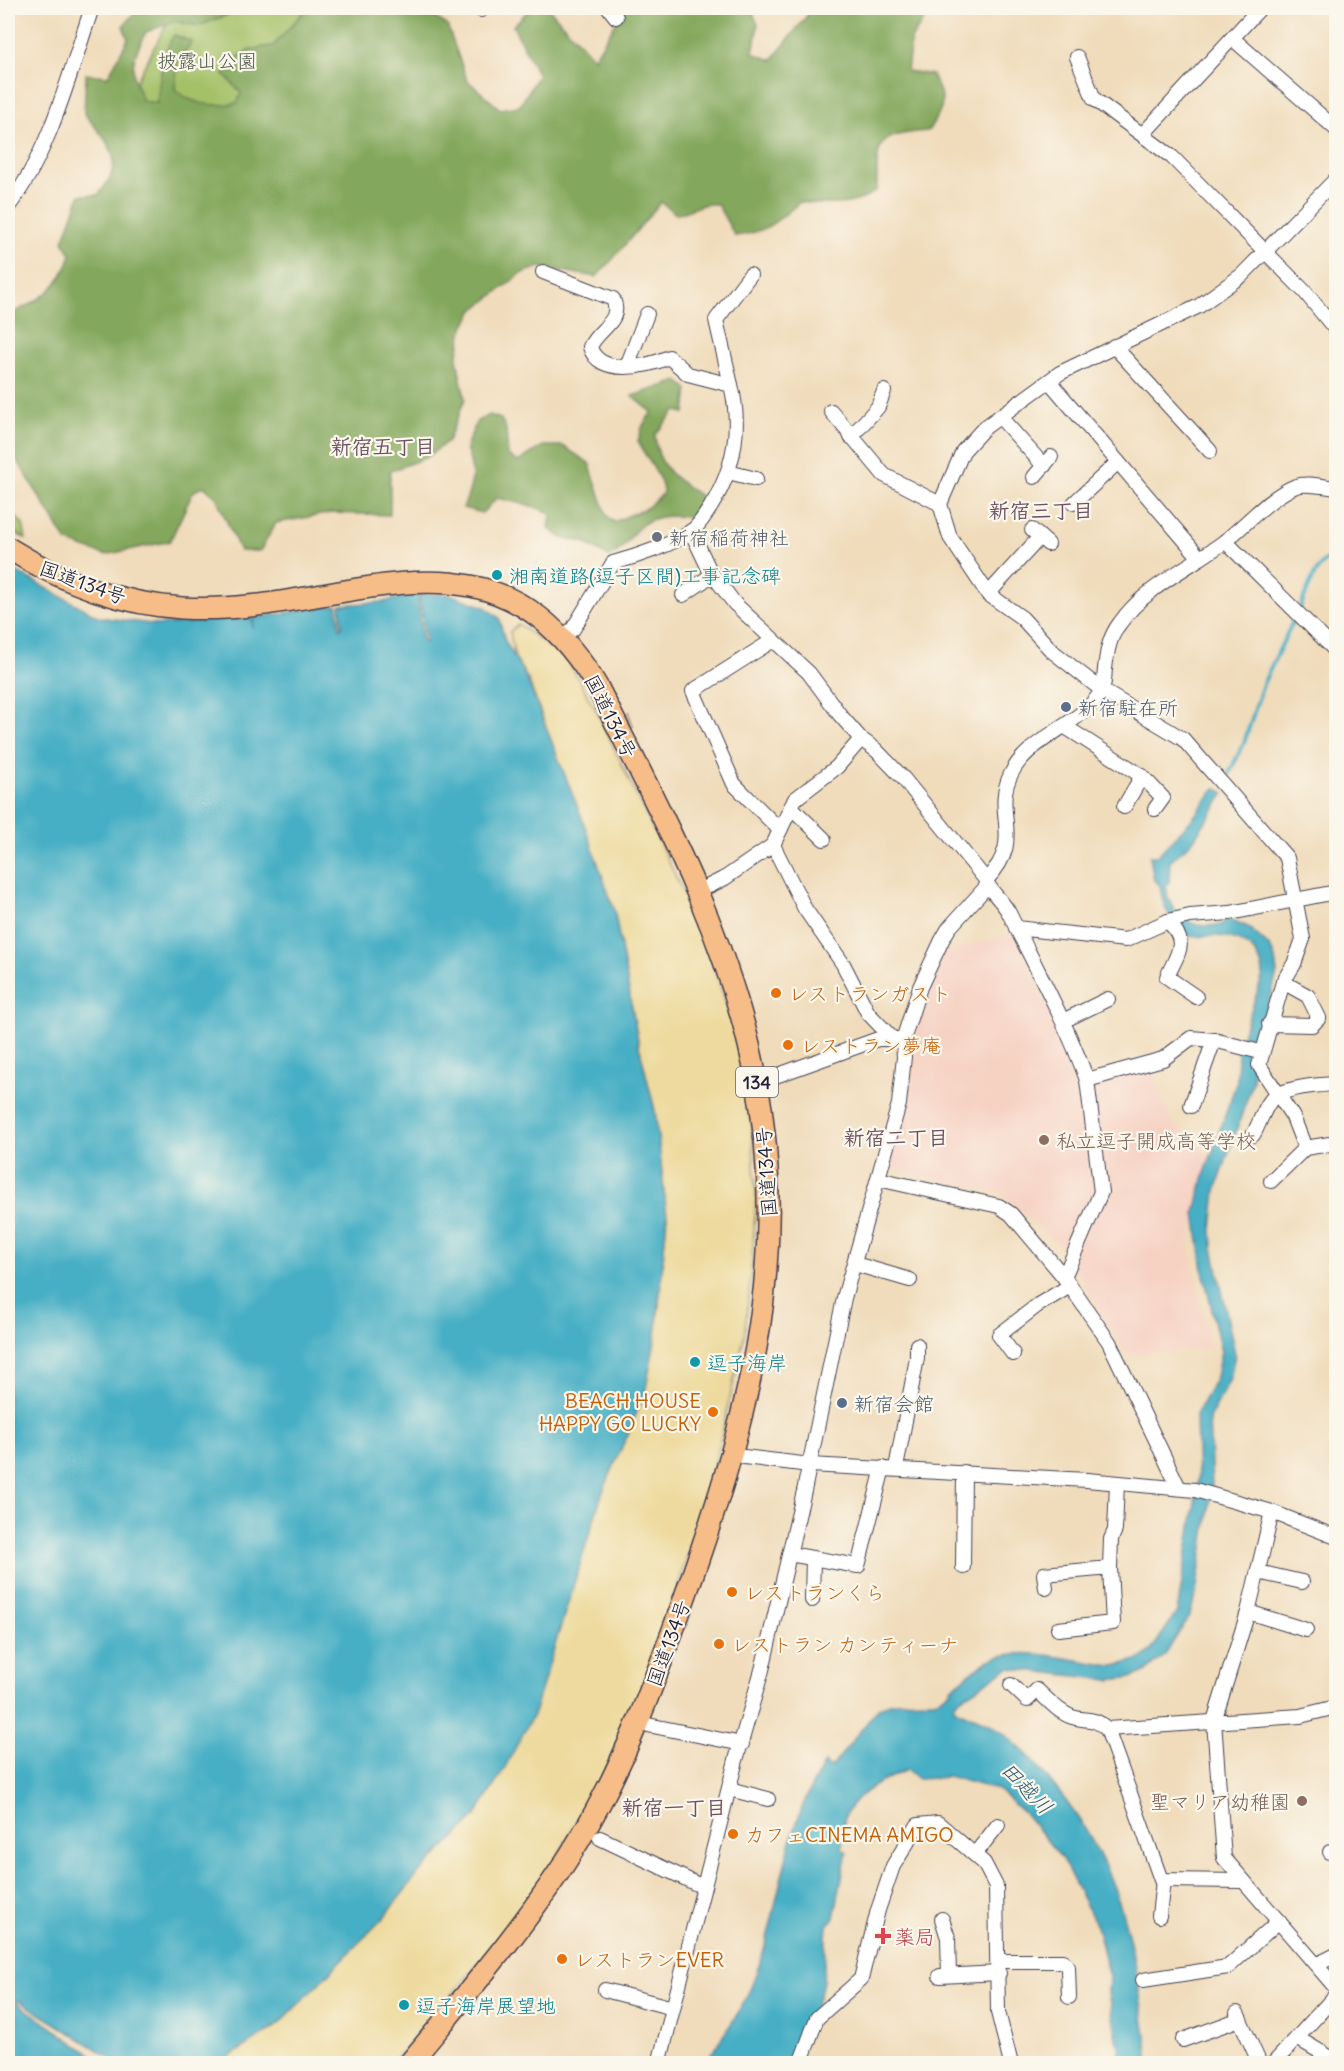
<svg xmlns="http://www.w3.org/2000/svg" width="1344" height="2071" font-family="Delius,'Klee One',sans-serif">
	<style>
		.built { fill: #f6d2c3 }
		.green { fill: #a4c168; stroke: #637252; stroke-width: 1.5 }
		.forest { fill: #83a75c; stroke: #52644c; stroke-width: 1.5 }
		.sand { fill: #eeda9e; stroke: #887e6c; stroke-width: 1.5 }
		.water { fill: #47afc5; stroke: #346880; stroke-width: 1.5 }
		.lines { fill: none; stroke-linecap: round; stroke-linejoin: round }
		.stream { stroke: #47afc5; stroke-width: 4 }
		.minor-tunnel { stroke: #c7b7a1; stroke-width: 14; stroke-dasharray: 14 7; stroke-linecap: butt }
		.minor-casing { stroke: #413e4e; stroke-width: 16 }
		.highway-casing { stroke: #413e4e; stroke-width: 24 }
		.minor { stroke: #fff; stroke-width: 14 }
		.highway { stroke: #f7bd88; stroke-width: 21 }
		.worship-dot { fill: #6b7280; stroke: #fbf7ec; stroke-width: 2 }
		.culture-dot { fill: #0f9aa8; stroke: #fbf7ec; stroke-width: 2 }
		.service-dot { fill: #5c6f8a; stroke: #fbf7ec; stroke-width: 2 }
		.food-dot { fill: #e8710a; stroke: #fbf7ec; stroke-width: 2 }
		.education-dot { fill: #8d6e63; stroke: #fbf7ec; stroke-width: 2 }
		.health-dot { fill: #e0444e; stroke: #fbf7ec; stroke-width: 2 }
		.labels { text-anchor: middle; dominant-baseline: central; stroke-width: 4.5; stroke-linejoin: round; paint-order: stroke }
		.shield { fill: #fbf7ec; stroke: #636270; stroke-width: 1.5 }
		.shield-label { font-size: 18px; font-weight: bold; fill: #22223b }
		.park-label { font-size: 20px; fill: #505a4b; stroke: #fbf7ec }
		.worship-label { font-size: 20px; fill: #5b616d; stroke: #fbf7ec; text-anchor: start }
		.culture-label { font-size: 20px; fill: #0d838f; stroke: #fbf7ec; text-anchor: start }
		.street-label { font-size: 20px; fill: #22223b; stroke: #fbf7ec }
		.service-label { font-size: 20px; fill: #4e5e75; stroke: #fbf7ec; text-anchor: start }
		.food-label { font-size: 20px; fill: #c56008; stroke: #fbf7ec; text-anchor: start }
		.education-label { font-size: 20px; fill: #785e54; stroke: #fbf7ec; text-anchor: start }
		.health-label { font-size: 20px; fill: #be3a42; stroke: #fbf7ec; text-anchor: start }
		.neighbourhood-label { font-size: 21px; font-weight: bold; fill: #6c5262; stroke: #fbf7ec }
		.water-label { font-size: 21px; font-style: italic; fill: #315a72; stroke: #fbf7ec }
	</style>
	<rect width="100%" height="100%" fill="#fbf7ec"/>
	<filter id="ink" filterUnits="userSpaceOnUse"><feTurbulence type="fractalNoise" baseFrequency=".0167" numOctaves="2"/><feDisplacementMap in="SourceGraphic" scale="12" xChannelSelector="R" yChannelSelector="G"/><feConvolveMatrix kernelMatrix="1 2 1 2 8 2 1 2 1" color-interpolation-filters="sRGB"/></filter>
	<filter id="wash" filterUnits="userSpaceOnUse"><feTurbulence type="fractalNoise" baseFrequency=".008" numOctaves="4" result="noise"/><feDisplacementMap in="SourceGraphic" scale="24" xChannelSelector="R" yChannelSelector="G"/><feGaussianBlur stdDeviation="1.35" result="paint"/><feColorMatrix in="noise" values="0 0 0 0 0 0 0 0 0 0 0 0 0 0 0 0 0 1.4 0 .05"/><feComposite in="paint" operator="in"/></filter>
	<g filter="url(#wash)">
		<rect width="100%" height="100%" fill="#f0dcbb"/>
		<polygon class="built" points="1013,934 1084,1085 1150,1065 1170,1118 1213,1161 1189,1243 1210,1349 1125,1354 1063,1250 1002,1194 888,1168 904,1117 920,1011 939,953"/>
		<g class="green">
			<polygon points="175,8 333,8 205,139 127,99"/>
			<polygon points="8,509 23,524 26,539 8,529"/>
		</g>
		<g class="forest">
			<path d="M139 8H235L230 14 198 26 174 21 146 32C131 61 128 70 143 101L157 103C160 80 161 55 174 35L192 42 178 61 175 89C191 105 215 107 237 103L241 93 224 74C237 52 250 48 273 46L307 8H420L447 25 467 80 500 109 520 106 538 75 513 26 531 8H548L594 58 625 8H751L758 25 753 53 772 60 813 8H932L911 39 907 71 932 75C947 105 945 103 928 131 878 135 876 139 877 189 860 208 824 205 800 202 778 221 765 233 735 236L717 204C701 202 692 211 676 214L661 202C639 227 620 253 596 277L540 267 522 273 474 310 463 328 457 359 465 399 448 441 427 457 390 471V515L331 513 276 523 260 551H240L216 497 203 486 193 492 170 541 105 555 67 542 8 445V315C38 302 62 288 71 254L63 241 80 195H98C129 159 108 144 84 113L86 74 108 76 128 39 123 26Z"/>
			<path d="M678 381 688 389 685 413 675 411 655 435C657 471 680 482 707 500L697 518C678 516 658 513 642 525 628 535 630 546 609 557L584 542 562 538 549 529 551 514C540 506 512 502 497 498L482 513 463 508C474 482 475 474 466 447L477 421 490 415 501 419 506 429 508 455 518 462 543 446H563L589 463 607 516 614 522 648 507 663 493C663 477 645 458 638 441L643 425 652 412 632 396Z"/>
		</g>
		<polygon class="sand" points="518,624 568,661 596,711 684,894 713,964 732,1022 751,1114 756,1196 751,1275 744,1337 706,1500 652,1661 610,1762 551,1867 500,1939 391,2063 219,2064 278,2025 384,1917 416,1876 475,1817 534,1713 601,1496 645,1393 656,1335 667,1217 655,1111 639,1046 614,909 529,681 515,658 510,632"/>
		<g class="water">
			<polygon points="8,567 99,617 159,625 252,618 253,629 254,618 337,605 340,628 342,627 340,605 383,602 417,594 423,642 426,642 419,595 449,594 485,607 499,618 505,641 526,677 582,818 614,909 639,1046 655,1111 667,1217 656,1335 645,1393 601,1496 534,1713 502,1773 475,1817 416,1876 384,1917 278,2025 219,2063 119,2063 18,2000 17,2003 103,2063 8,2063"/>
			<path d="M1215 788 1225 793 1192 842 1170 861 1169 882 1166 884 1168 898 1176 912C1184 914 1186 919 1192 923 1201 928 1213 925 1222 925L1226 919 1248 927 1268 945 1274 954 1277 973 1254 1057 1253 1081 1216 1190 1212 1230 1213 1248 1235 1354 1230 1379 1209 1419 1212 1488 1196 1593 1190 1615 1165 1655 1147 1671 1133 1677 1109 1680 1008 1668 955 1702 954 1708C968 1716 982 1719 995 1727 1019 1744 1038 1766 1056 1788 1129 1879 1133 1953 1150 2063H1122L1108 1993 1109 1977 1095 1922 1062 1859 1026 1815 998 1790 951 1777 918 1779 907 1770C885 1779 858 1791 846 1814 842 1823 843 1838 842 1848L847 1852 834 1918 827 1925 823 1981 819 1998 792 2063 704 2064C721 2038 741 2013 752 1985 781 1912 781 1830 825 1763L831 1768 879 1707C898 1698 913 1701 933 1700 938 1700 946 1694 951 1691L950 1689C962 1680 975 1669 988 1661 1021 1643 1079 1663 1115 1666L1141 1659 1151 1651 1177 1612 1198 1485 1196 1415 1216 1377 1221 1352 1203 1270 1195 1213 1203 1179 1237 1081 1238 1049 1263 975C1262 948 1238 936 1214 936 1206 935 1198 938 1190 936 1171 924 1162 907 1160 885L1154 880 1150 856H1157L1193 818Z"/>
		</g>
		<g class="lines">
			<g class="stream">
				<path d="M1299 610C1308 591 1315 561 1336 554"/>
				<polyline points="1227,778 1244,743 1263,684 1294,619"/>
			</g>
		</g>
	</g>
	<g filter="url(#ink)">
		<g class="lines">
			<polyline class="minor-tunnel" points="607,733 632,722"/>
			<defs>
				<g id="minor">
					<polyline points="481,8 481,10"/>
					<polyline points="609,8 616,17"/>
					<polyline points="1232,38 1336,129"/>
					<polyline points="1077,57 1094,99 1172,157 1305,292 1336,330"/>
					<polyline points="1143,134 1260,8"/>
					<path d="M8 207C51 150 69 74 92 8"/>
					<path d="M543 272 613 299C623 322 598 328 590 347 599 377 647 367 669 357L688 374 731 385C742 429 734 470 710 508 705 515 700 524 693 530 675 544 635 557 613 563L573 629 569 632"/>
					<polyline points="1114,346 1210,451"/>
					<polyline points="627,366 647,314"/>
					<polyline points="1049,381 1200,558"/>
					<polyline points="731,385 716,320 750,275"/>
					<polyline points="831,411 884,475 940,504"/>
					<polyline points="1000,417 1044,466"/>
					<polyline points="851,437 878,407 884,391"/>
					<polyline points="728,472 756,479"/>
					<polyline points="1034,477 1051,457"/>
					<polyline points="1074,503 1118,462"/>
					<polyline points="1032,530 1048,544"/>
					<path d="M691 531 710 571 735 604 809 673 840 715 861 739 876 750 903 778 986 880C989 891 1003 901 1009 913 1036 968 1066 1022 1087 1080L1163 1059 1191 1038 1214 1040 1260 1052"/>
					<polyline points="1225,541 1336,651"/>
					<polyline points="988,594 1040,537"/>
					<polyline points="683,595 712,575"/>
					<polyline points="772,641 693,691 734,784 780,830"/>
					<polyline points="1064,726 1142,776 1163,798 1155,809"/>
					<polyline points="791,807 824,839"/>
					<polyline points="1124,807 1142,776"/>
					<polyline points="773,845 805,909 843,964 868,1013 892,1038"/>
					<path d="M986 880C1027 839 991 814 1011 774 1029 737 1080 726 1101 692 1105 686 1104 676 1105 669 1107 652 1109 637 1120 623 1144 588 1190 567 1224 542 1247 524 1269 497 1296 486 1308 482 1324 487 1336 488"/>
					<polyline points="709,886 725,878 773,845 795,799 837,767 861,739"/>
					<path d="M1168 921C1189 943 1178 952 1167 977L1196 997"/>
					<polyline points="1016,928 1126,940 1168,921 1190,916 1230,913 1336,892"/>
					<polyline points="1063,1021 1108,999"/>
					<polyline points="1269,1024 1312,1025 1319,1018 1308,996 1283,982"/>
					<polyline points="770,1078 878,1039 898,1039"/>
					<polyline points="1191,1106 1214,1040"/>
					<path d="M1253 1135C1259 1125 1263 1110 1271 1100 1282 1087 1320 1085 1336 1084"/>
					<polyline points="1305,1148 1293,1117 1259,1065 1283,982 1294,964 1303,939 1287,858 1183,739 1103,691 1052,651 1022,618 988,594 950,537 940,504 963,451 984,428 1060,373 1199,306 1242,275 1336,179"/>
					<polyline points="878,1179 999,1206 1011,1214 1064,1277 1109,1342 1179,1488"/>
					<polyline points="1271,1181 1305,1148 1336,1143"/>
					<polyline points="855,1264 910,1280"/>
					<polyline points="1064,1277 1101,1192 1087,1080"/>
					<polyline points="1013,1354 999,1335 1038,1305 1070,1286"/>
					<polyline points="744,1457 810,1465 1087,1480 1195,1490 1272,1512 1336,1537"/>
					<polyline points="896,1468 917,1358 917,1345"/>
					<polyline points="1272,1512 1248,1612 1214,1721 1224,1858 1336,1988"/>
					<polyline points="789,1554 858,1566 883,1468"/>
					<polyline points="963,1567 964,1472"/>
					<polyline points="1258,1572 1302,1582"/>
					<polyline points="1046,1588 1044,1574 1110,1568 1111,1539 1115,1530 1117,1483"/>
					<polyline points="812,1600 813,1558"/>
					<polyline points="1248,1612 1306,1630"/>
					<polyline points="1058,1629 1113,1623 1110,1568"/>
					<path d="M1011 1685 1027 1700 1037 1690C1047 1699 1058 1712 1072 1717 1087 1722 1093 1716 1107 1729L1161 1880 1243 1881"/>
					<polyline points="638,1723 742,1744"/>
					<polyline points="1107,1729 1300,1716 1336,1707"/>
					<polyline points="729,1789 768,1799"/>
					<polyline points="600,1838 703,1887"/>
					<polyline points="1330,1852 1336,1852"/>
					<polyline points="975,1854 998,1825"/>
					<polyline points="1159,1916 1163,1880"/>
					<polyline points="942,1919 948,1938 949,1975"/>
					<polyline points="999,1961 1063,1961 1068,1967 1069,1997"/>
					<polyline points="1318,1964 1336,1955"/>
					<polyline points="940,1976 999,1973"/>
					<polyline points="1143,1980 1228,1967 1279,1921"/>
					<polyline points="605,1990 673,2008"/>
					<polyline points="1237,2013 1260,2064"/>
					<polyline points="1297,2038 1336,2061"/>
					<polyline points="1183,2040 1240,2019"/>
					<polyline points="659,2064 736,1760 762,1670 804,1491 844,1298 899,1104 904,1057 903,1040 920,987 942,940 949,928 987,886"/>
					<polyline points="800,2064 817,2018 861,1979 878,1910 893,1866 918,1825 938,1823 984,1863 996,1886 998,2012 1011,2064"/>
					<polyline points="1273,2064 1336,1995"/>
				</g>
				<path id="highway" d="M8 548C61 581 119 604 182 608 342 618 491 504 598 688 661 813 730 939 756 1078 792 1269 745 1429 681 1608 652 1688 623 1768 578 1842 530 1921 468 1992 409 2064"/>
			</defs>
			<use href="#minor" class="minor-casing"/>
			<use href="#highway" class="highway-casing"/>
			<use href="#minor" class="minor"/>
			<use href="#highway" class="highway"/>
		</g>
	</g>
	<circle class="worship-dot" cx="657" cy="537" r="6"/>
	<g class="culture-dot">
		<circle cx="497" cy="575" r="6"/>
		<circle cx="695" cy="1362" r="6"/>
		<circle cx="404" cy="2005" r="6"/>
	</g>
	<g class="service-dot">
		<circle cx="1066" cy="707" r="6"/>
		<circle cx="842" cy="1403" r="6"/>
	</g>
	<g class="food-dot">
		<circle cx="776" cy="993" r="6"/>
		<circle cx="788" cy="1045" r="6"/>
		<circle cx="713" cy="1412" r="6"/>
		<circle cx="732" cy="1592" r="6"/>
		<circle cx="719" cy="1644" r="6"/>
		<circle cx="733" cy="1834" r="6"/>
		<circle cx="562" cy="1959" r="6"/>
	</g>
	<g class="education-dot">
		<circle cx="1044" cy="1140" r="6"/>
		<circle cx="1302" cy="1801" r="6"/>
	</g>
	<path class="health-dot" d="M880 1927h6v6h6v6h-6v6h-6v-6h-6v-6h6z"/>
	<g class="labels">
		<rect class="shield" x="736" y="1067" width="42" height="30" rx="4.5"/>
		<g class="shield-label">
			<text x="757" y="1082">134</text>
		</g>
		<g class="park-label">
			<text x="207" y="60">披露山公園</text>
		</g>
		<g class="worship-label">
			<text x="669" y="537">新宿稲荷神社</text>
		</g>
		<g class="culture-label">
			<text x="509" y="575">湘南道路(逗子区間)工事記念碑</text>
			<text x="707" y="1362">逗子海岸</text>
			<text x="416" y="2005">逗子海岸展望地</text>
		</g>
		<g class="street-label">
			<text transform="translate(83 582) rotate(20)">国道134号</text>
			<text transform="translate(611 716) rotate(63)">国道134号</text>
			<text transform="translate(766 1172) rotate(-94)">国道134号</text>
			<text transform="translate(668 1643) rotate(-70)">国道134号</text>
		</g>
		<g class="service-label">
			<text x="1078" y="707">新宿駐在所</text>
			<text x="854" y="1403">新宿会館</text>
		</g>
		<g class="food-label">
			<text x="788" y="993">レストランガスト</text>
			<text x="800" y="1045">レストラン夢庵</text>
			<text x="701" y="1400" text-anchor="end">BEACH HOUSE<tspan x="701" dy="23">HAPPY GO LUCKY</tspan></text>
			<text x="744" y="1592">レストランくら</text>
			<text x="731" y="1644">レストラン カンティーナ</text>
			<text x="745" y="1834">カフェCINEMA AMIGO</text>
			<text x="574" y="1959">レストランEVER</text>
		</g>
		<g class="education-label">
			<text x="1056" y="1140">私立逗子開成高等学校</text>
			<text x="1290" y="1801" text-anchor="end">聖マリア幼稚園</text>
		</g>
		<g class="health-label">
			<text x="895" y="1936">薬局</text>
		</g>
		<g class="neighbourhood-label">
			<text x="383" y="446">新宿五丁目</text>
			<text x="1041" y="510">新宿三丁目</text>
			<text x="896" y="1137">新宿二丁目</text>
			<text x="674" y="1807">新宿一丁目</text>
		</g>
		<g class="water-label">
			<text transform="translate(1027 1788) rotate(46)">田越川</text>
		</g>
	</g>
	<rect width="1344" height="2071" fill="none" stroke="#fbf7ec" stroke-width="30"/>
</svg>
